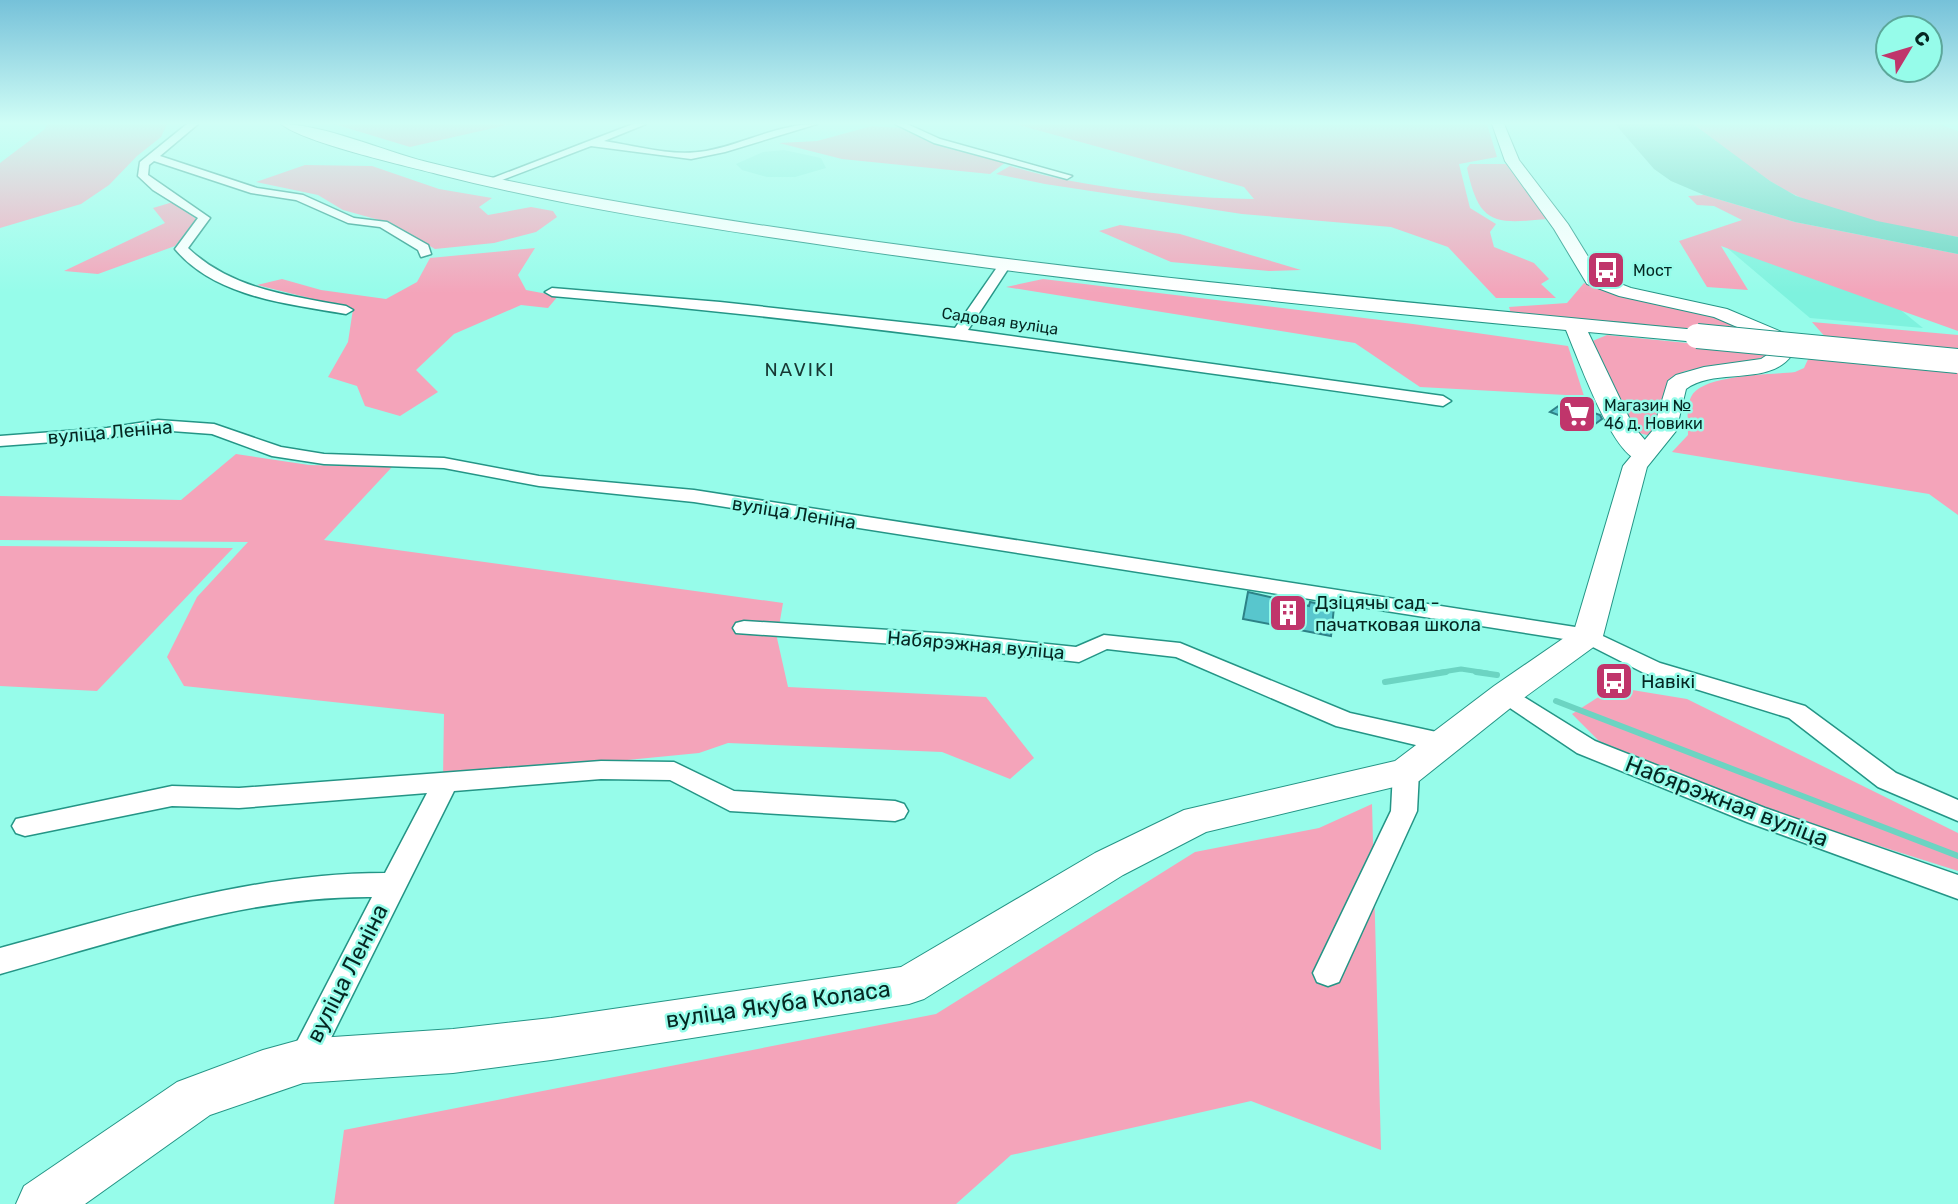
<svg xmlns="http://www.w3.org/2000/svg" width="1958" height="1204" font-family="Rubik,sans-serif">
	<style>
		.built { fill: #7ef2de }
		.green { fill: #f4a4ba }
		.water { fill: #6cd4c2 }
		.lines { fill: none; stroke-linecap: round; stroke-linejoin: round }
		.stream-far1 { stroke: #6cd4c2; stroke-width: 5 }
		.stream { stroke: #6cd4c2; stroke-width: 6 }
		.building { fill: #58c6cd; stroke: #2d8287; stroke-width: 2 }
		.street-casing { stroke: #249586; stroke-width: 3 }
		.secondary-casing { stroke: #249586; stroke-width: 2 }
		.primary-casing { stroke: #249586; stroke-width: 2 }
		.street { fill: #fff; fill-rule: evenodd }
		.secondary { fill: #fff; fill-rule: evenodd }
		.primary { fill: #fff; fill-rule: evenodd }
		.primary-bridge-far1-casing { stroke: #249586; stroke-width: 21; stroke-linecap: butt }
		.primary-bridge-casing { stroke: #249586; stroke-width: 26; stroke-linecap: butt }
		.primary-bridge-far1 { stroke: #fff; stroke-width: 19 }
		.primary-bridge { stroke: #fff; stroke-width: 24 }
		.labels { text-anchor: middle; dominant-baseline: central; stroke-width: 5; stroke-linejoin: round; paint-order: stroke }
		.far-poi-label { font-size: 16px; fill: #052722; stroke: #96fcea; text-anchor: start }
		.far-street-label { font-size: 16px; fill: #052722; stroke: #96fcea }
		.far-quarter-label { font-size: 19px; letter-spacing: 2px; fill: #173833; stroke: #96fcea }
		.street-label { font-size: 19px; fill: #052722; stroke: #96fcea }
		.poi-label { font-size: 19px; fill: #052722; stroke: #96fcea; text-anchor: start }
		.near-street-label { font-size: 23px; fill: #052722; stroke: #96fcea }
	</style>
	<rect width="100%" height="100%" fill="#96fcea"/>
	<g class="built">
		<polygon points="784,150 821,158 826,168 795,177 767,177 742,170 736,164 763,152"/>
		<polygon points="1726,247 1832,255 1923,328 1810,318"/>
	</g>
	<g class="green">
		<polygon points="47,124 167,124 161,137 137,156 109,185 81,204 0,228 0,163 45,129"/>
		<polygon points="334,124 511,124 410,147"/>
		<path d="M1015 124H1487L1497 157 1459 164 1470 208 1496 224 1490 232 1494 247 1534 263 1549 279 1541 284 1556 298H1496L1448 247 1391 227 1242 214 1045 184 996 174 1010 166C1075 187 1185 199 1254 199L1244 187Z"/>
		<path d="M1693 124H1939L1958 131V237C1905 228 1844 219 1795 195 1758 177 1726 149 1693 124Z"/>
		<polygon points="872,126 900,128 947,148 1006,162 990,174 842,159 779,143 817,141"/>
		<path d="M1470 164H1506L1547 219C1494 224 1479 225 1467 168Z"/>
		<polygon points="305,165 372,166 439,189 492,198 479,207 488,215 531,207 553,211 557,217 536,232 494,243 435,249 390,223 343,210 318,195 256,182"/>
		<polygon points="1704,195 1795,222 1958,254 1958,331 1721,246 1748,290 1707,287 1679,241 1742,220 1714,206 1697,205 1688,196"/>
		<polygon points="173,202 196,219 175,246 98,274 64,271 165,223 153,208"/>
		<polygon points="1120,225 1180,234 1301,270 1269,271 1171,262 1099,231"/>
		<polygon points="535,248 518,275 526,290 558,296 548,308 521,305 454,334 416,370 438,392 400,416 365,406 357,386 328,377 348,342 353,309 257,285 282,279 321,290 386,299 417,282 430,258"/>
		<polygon points="1043,279 1413,324 1568,346 1584,396 1420,387 1355,343 1006,287"/>
		<polygon points="1584,283 1617,295 1723,318 1766,338 1511,314 1509,307 1567,303"/>
		<polygon points="1812,322 1958,335 1958,351 1827,339"/>
		<polygon points="1607,335 1768,351 1768,357 1685,371 1669,379 1656,432 1651,436 1635,432 1590,342"/>
		<path d="M1810 355 1958 369V515L1929 494 1672 452 1688 435C1688 423 1686 407 1691 397 1702 374 1771 375 1795 372L1804 368Z"/>
		<polygon points="236,454 309,465 392,467 324,540 783,603 777,638 788,687 986,697 1034,758 1010,779 942,752 728,743 699,753 443,778 444,714 184,686 167,657 197,597 248,542 0,540 0,496 181,500"/>
		<polygon points="0,546 233,548 97,691 0,686"/>
		<polygon points="1614,687 1687,699 1958,833 1958,871 1766,810 1599,741 1572,714"/>
		<polygon points="1372,804 1381,1150 1251,1101 1011,1155 956,1204 334,1204 344,1130 936,1014 1195,852 1319,828"/>
	</g>
	<polygon class="water" points="1615,124 1693,124 1770,181 1796,196 1877,221 1958,237 1958,254 1795,222 1704,195 1671,181 1654,169"/>
	<g class="lines">
		<polyline class="stream-far1" points="1436,673 1461,669 1487,673"/>
		<g class="stream">
			<polyline points="1476,672 1497,675"/>
			<polyline points="1385,682 1446,672"/>
			<polyline points="1556,701 1958,856"/>
		</g>
	</g>
	<g class="building">
		<polygon points="1564,402 1600,415 1602,419 1591,427 1550,412"/>
		<polygon points="1248,592 1309,606 1310,602 1334,607 1331,636 1243,619"/>
	</g>
	<g class="lines">
		<defs>
			<g id="street">
				<path d="M187 124H198L160 156 257 188 303 195 354 218 387 222 428 245 431 254 421 257 418 250 380 227 348 223 296 200 251 193 154 161 149 165 148 175 210 218 188 248C231 289 290 296 346 306L353 310 346 314C288 304 215 297 175 249L198 218 153 190 138 176 140 162Z"/>
				<path d="M633 124H646L604 141C638 146 671 157 706 151 744 144 778 124 817 124L725 152 691 159 591 146 494 183 485 181Z"/>
				<polygon points="895,124 907,124 940,139 1072,176 1067,179 934,143"/>
				<path d="M1004 262 1010 266 968 330 1443 396 1451 401 1443 406C1146 364 851 321 552 296L545 292 552 288 720 302 955 328 1000 263Z"/>
				<polygon points="158,420 214,424 281,447 324,454 444,458 539,476 694,490 1588,629 1660,663 1805,706 1896,773 1958,800 1958,821 1878,787 1789,718 1644,673 1583,642 694,502 539,486 444,468 324,464 272,456 212,434 158,430 107,438 0,446 0,436 107,428"/>
				<polygon points="744,621 953,634 1076,647 1104,635 1180,643 1350,713 1441,733 1450,736 1453,742 1450,748 1441,751 1336,726 1176,657 1107,649 1079,662 953,648 736,633 733,628 736,623"/>
				<polygon points="1506,686 1595,741 1765,808 1958,875 1958,899 1747,822 1577,753 1498,700 1494,694 1498,688"/>
				<path d="M601 761 674 762 734 791 895 801 904 804 908 811 904 818 895 821 730 811 670 780 601 779 454 791 314 1072 303 1076 292 1072 287 1061 372 897C245 896 122 940 0 974V948C127 914 252 873 385 873L427 793 239 808 172 806 25 836 16 833 12 826 16 819 172 786 239 788Z"/>
				<polygon points="1406,763 1415,765 1419,772 1417,811 1339,982 1328,986 1317,982 1313,973 1391,811 1393,772 1397,765"/>
			</g>
			<path id="secondary" d="M1492 124H1504L1519 160 1568 224 1600 276 1631 288 1727 309 1784 333 1792 355C1769 387 1715 367 1686 389L1676 431 1647 467 1603 636 1599 643 1518 702 1419 781 1206 832 1123 875 924 999 909 1004 551 1060 453 1073 303 1083 210 1115 85 1204H16L24 1186 177 1082 263 1050 303 1039 453 1029 551 1018 901 967 1095 853 1184 810 1395 761 1494 686 1574 631 1623 466 1653 430 1668 381 1676 375 1704 367 1761 359 1770 353 1767 340 1714 317 1619 296 1587 284 1554 229 1505 161Z"/>
			<path id="primary" d="M281 124C322 124 384 151 427 162 518 185 610 201 702 216 1032 269 1365 298 1697 330L1708 336 1697 342 1588 332 1633 426 1656 453 1652 459C1647 460 1642 462 1636 459 1610 448 1578 358 1566 330 1314 306 1061 281 810 243 685 225 559 205 437 174 403 165 305 143 281 124Z"/>
		</defs>
		<use href="#street" class="street-casing"/>
		<use href="#secondary" class="secondary-casing"/>
		<use href="#primary" class="primary-casing"/>
		<use href="#street" class="street"/>
		<use href="#secondary" class="secondary"/>
		<use href="#primary" class="primary"/>
		<defs>
			<polyline id="primary-bridge-far1" points="1697,336 1710,337"/>
			<polyline id="primary-bridge" points="1697,336 1958,361"/>
		</defs>
		<use href="#primary-bridge-far1" class="primary-bridge-far1-casing"/>
		<use href="#primary-bridge" class="primary-bridge-casing"/>
		<use href="#primary-bridge-far1" class="primary-bridge-far1"/>
		<use href="#primary-bridge" class="primary-bridge"/>
	</g>
	<linearGradient id="sky" x2="0" y2="1"><stop stop-color="#76c1d9"/><stop offset="0.42" stop-color="#d0fef6"/><stop offset="1" stop-color="#d0fef6" stop-opacity="0"/></linearGradient>
	<rect width="1958" height="293" fill="url(#sky)"/>
	<defs>
		<symbol id="bus-square" viewBox="-11 -11 22 22"><rect x="-9" y="-9" width="18" height="18" rx="4" fill="#c0356b" stroke="#96fcea"/><path d="M-5-6H5V4H4V6H2V4H-2V6H-4V4H-5ZM-3.5-4V0h7V-4ZM-3.5 1.2v1.5H-2V1.2ZM2 1.2v1.5H3.5V1.2Z" fill="#fff"/></symbol>
		<symbol id="supermarket-square" viewBox="-11 -11 22 22"><rect x="-9" y="-9" width="18" height="18" rx="4" fill="#c0356b" stroke="#96fcea"/><path d="M-6-5.5h2.5l.6 2H6L4.5 2H-2.5L-4.4-4H-6ZM-1.5 3.2a1.3 1.3 0 1 0 .1 0ZM3 3.2a1.3 1.3 0 1 0 .1 0Z" fill="#fff"/></symbol>
		<symbol id="building-square" viewBox="-11 -11 22 22"><rect x="-9" y="-9" width="18" height="18" rx="4" fill="#c0356b" stroke="#96fcea"/><path d="M-4-6H4V6H1V3H-1V6H-4ZM-2.5-4.3h1.7v1.8h-1.7ZM.8-4.3h1.7v1.8H.8ZM-2.5-1h1.7V.8h-1.7ZM.8-1h1.7V.8H.8Z" fill="#fff"/></symbol>
	</defs>
	<g fill-rule="evenodd">
		<use href="#bus-square" x="1584" y="248" width="44" height="44"/>
		<use href="#supermarket-square" x="1555" y="392" width="44" height="44"/>
		<use href="#building-square" x="1266" y="591" width="44" height="44"/>
		<use href="#bus-square" x="1592" y="659" width="44" height="44"/>
	</g>
	<g class="labels">
		<g class="far-poi-label">
			<text x="1633" y="270">Мост</text>
			<text x="1604" y="405">Магазин №<tspan x="1604" dy="18">46 д. Новики</tspan></text>
		</g>
		<g class="far-street-label">
			<text transform="translate(1000 321) rotate(8)">Садовая вуліца</text>
		</g>
		<g class="far-quarter-label">
			<text x="800" y="369">NAVIKI</text>
		</g>
		<g class="street-label">
			<text transform="translate(110 432) rotate(-5)">вуліца Леніна</text>
			<text transform="translate(794 513) rotate(9)">вуліца Леніна</text>
			<text transform="translate(976 645) rotate(5)">Набярэжная вуліца</text>
		</g>
		<g class="poi-label">
			<text x="1315" y="602">Дзіцячы сад -<tspan x="1315" dy="22">пачатковая школа</tspan></text>
			<text x="1641" y="681">Навікі</text>
		</g>
		<g class="near-street-label">
			<text transform="translate(1727 801) rotate(21)">Набярэжная вуліца</text>
			<text transform="translate(347 973) rotate(-63)">вуліца Леніна</text>
			<text transform="translate(778 1004) rotate(-8)">вуліца Якуба Коласа</text>
		</g>
	</g>
	<g transform="translate(1909 49) rotate(52)"><circle r="33" fill="#96fcea" stroke="#5ca79a" stroke-width="2"/>
	<path d="M0-5L12 26L0 18L-12 26Z" fill="#c0356b"/>
	<text y="-10" font-size="19" font-weight="bold" text-anchor="middle" fill="#052722">С</text>
	</g>
</svg>
